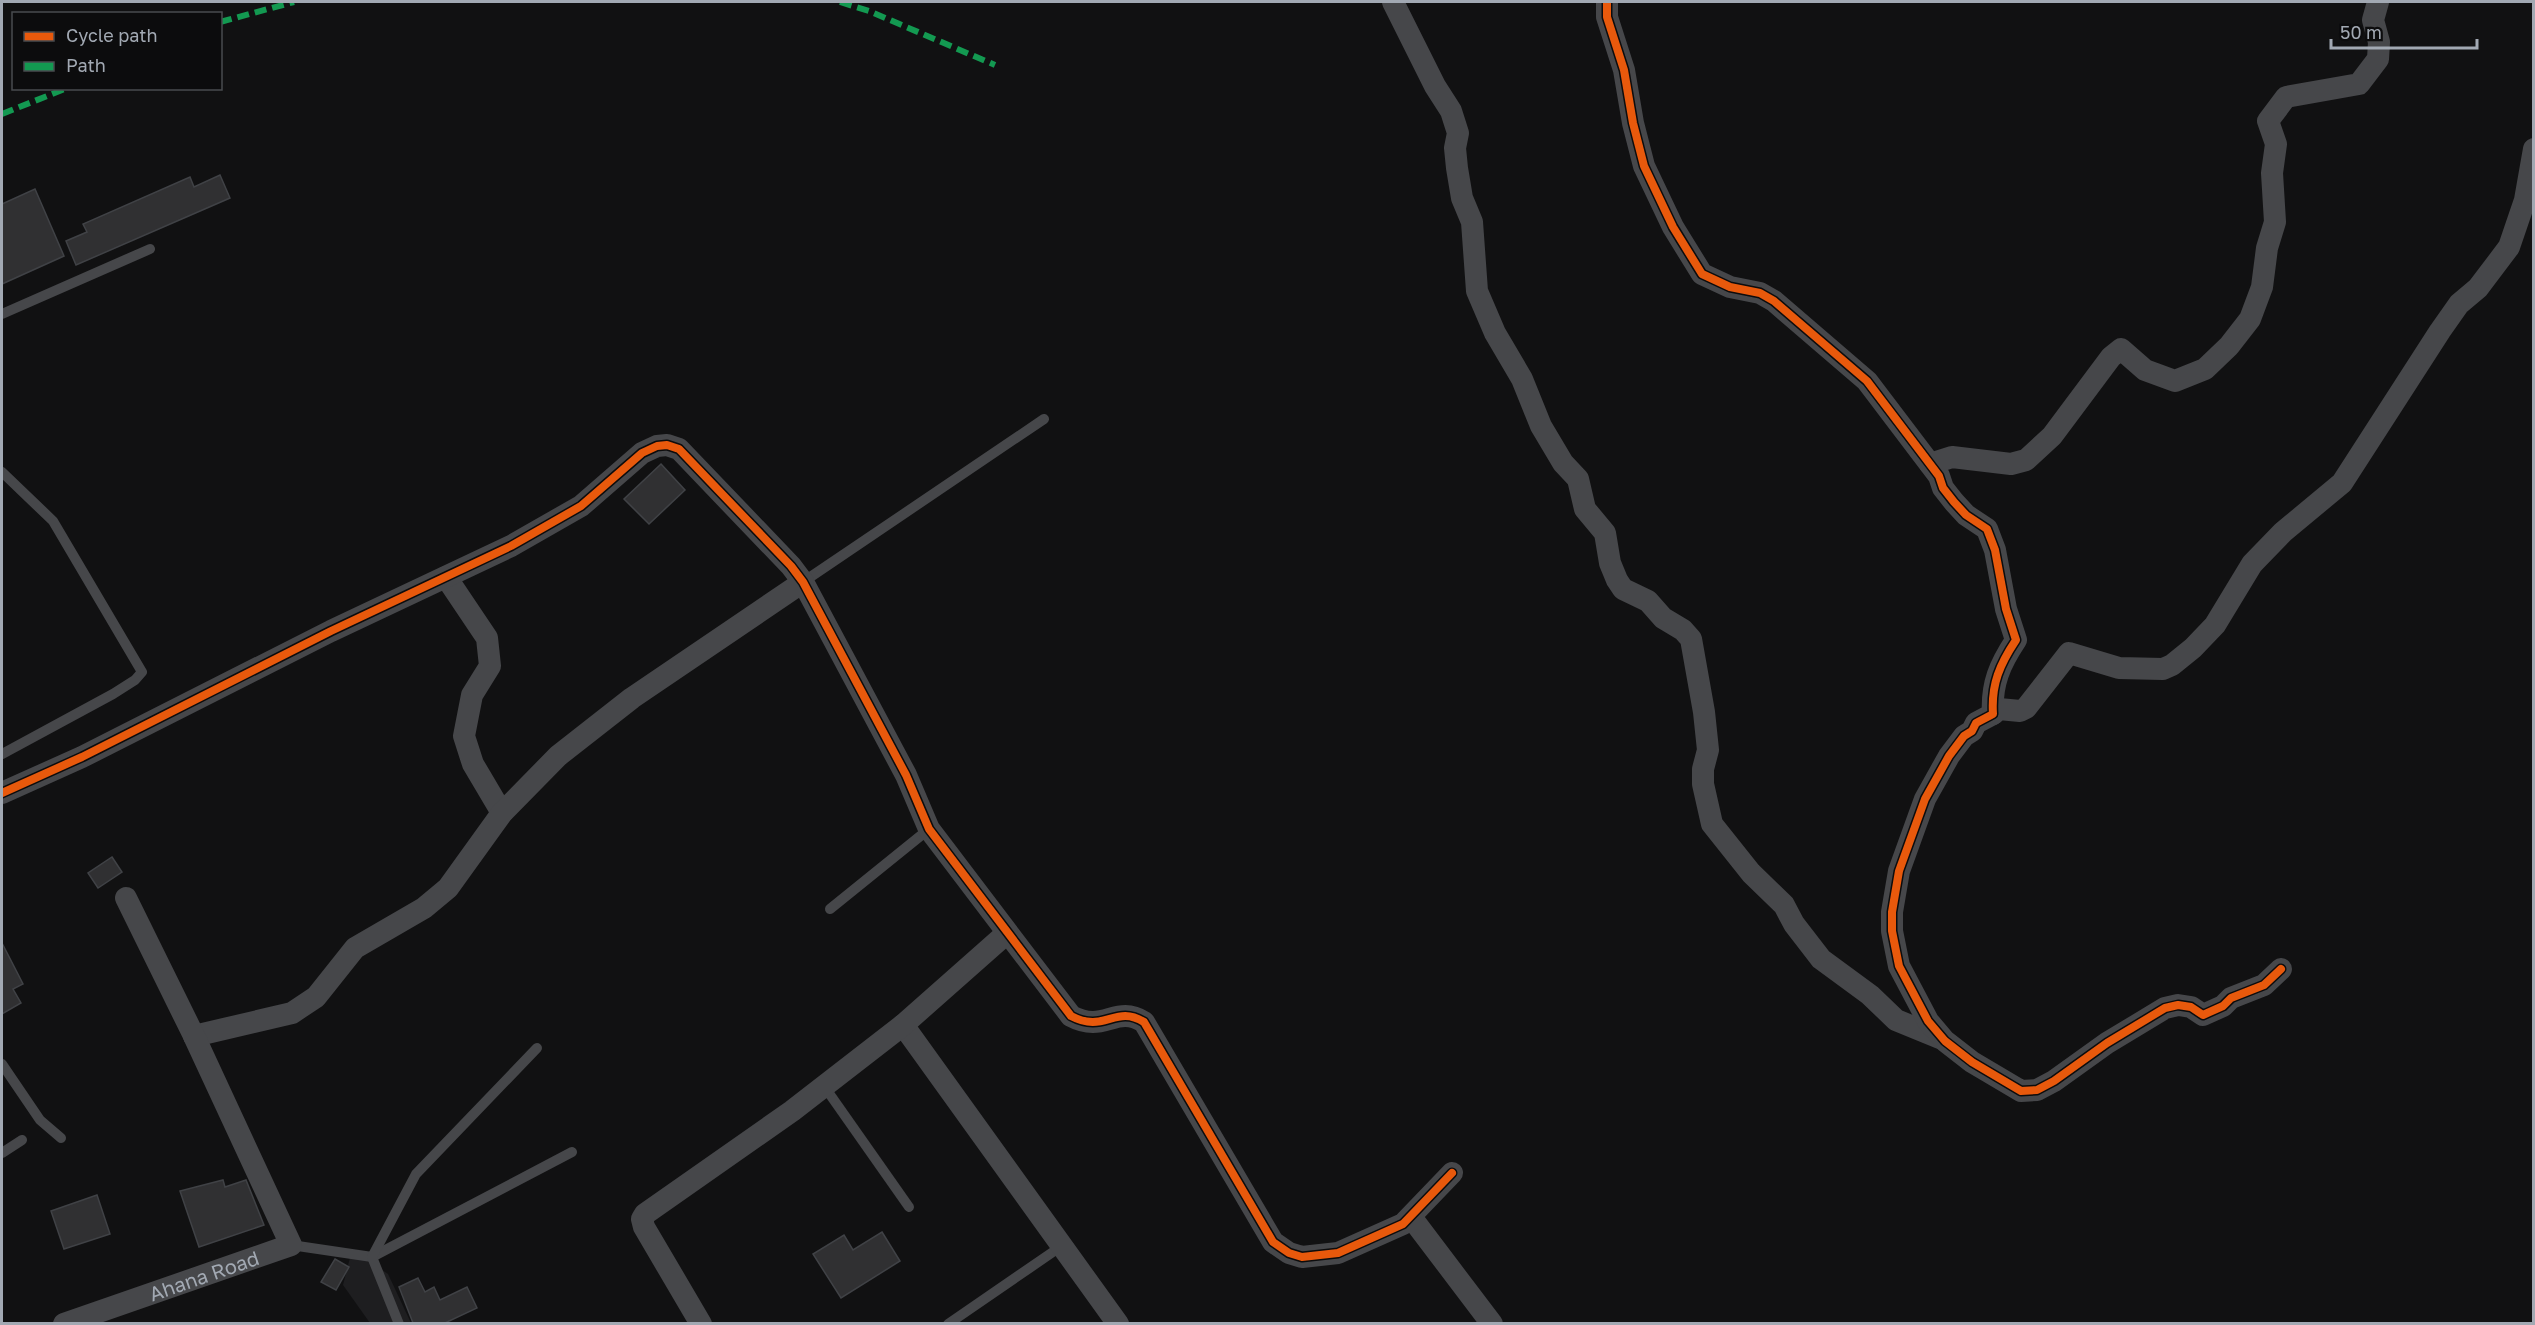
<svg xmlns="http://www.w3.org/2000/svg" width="2535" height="1325" font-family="'Golos Text',sans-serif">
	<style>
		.built { fill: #1e1e20 }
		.building { fill: #303032; stroke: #404246; stroke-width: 1.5 }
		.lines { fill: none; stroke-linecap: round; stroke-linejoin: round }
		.lane { stroke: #46474a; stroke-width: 10 }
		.street { stroke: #46474a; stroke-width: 22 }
		.quiet { stroke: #139951; stroke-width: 6; stroke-dasharray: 12 6; stroke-linecap: butt }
		.cycleway-casing { stroke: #0c0c0d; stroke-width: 11 }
		.cycleway { stroke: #e8590c; stroke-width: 8 }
		.labels { text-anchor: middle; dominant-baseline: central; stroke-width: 4.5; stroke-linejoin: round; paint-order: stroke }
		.street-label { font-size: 20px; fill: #a2a9b3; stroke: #0c0c0d }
	</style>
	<rect width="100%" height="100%" fill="#111112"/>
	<polygon class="built" points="352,1250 388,1274 411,1323 370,1323 343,1285"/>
	<g class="building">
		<polygon points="220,175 230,198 76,265 66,241 87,232 83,224 190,177 194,187"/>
		<polygon points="35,189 64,256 2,284 2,204"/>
		<polygon points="661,464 685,490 649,524 624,499"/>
		<polygon points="112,857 122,872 98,888 88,873"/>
		<polygon points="2,943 23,984 13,989 21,1003 2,1014"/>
		<polygon points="223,1180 225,1187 246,1180 264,1225 199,1247 180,1191"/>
		<polygon points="97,1195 110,1234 64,1249 51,1211"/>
		<polygon points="882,1232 900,1261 841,1298 813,1254 844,1235 853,1250"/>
		<polygon points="335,1259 349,1267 336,1290 321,1282"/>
		<polygon points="418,1278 425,1292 434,1287 440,1300 467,1287 477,1308 445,1323 413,1323 399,1287"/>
	</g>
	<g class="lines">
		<g class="lane">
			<polyline points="2,314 150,249"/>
			<polyline points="2,472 53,521 142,672 135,680 113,694 2,754"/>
			<polyline points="803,582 1044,419"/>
			<polyline points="830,909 929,829"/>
			<polyline points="2,1064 40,1120 61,1138"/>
			<polyline points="824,1086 909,1207"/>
			<polyline points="2,1153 22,1140"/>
			<polyline points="291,1245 372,1257 572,1152"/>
			<polyline points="399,1324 372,1257 416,1174 537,1048"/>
			<polyline points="948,1324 1063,1245"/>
		</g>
		<g class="street">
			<polyline points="1393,2 1435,86 1451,111 1458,133 1455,148 1457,168 1462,198 1472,222 1477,291 1495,333 1522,379 1541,426 1563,463 1578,479 1585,509 1605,533 1610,563 1617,580 1623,589 1648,601 1663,618 1683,630 1691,639 1704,712 1708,750 1703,769 1703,784 1712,824 1751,873 1784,905 1794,924 1821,959 1870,995 1896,1020 1940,1038"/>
			<path d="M1607 2V17L1624 70 1633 123 1644 166 1673 227 1702 274 1730 287 1760 293 1774 301 1867 381 1939 476 1943 488 1954 502 1966 515 1987 529 1995 550 2006 609 2016 640C2000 664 1991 684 1993 714L1976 723 1972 731 1964 736 1949 756 1925 799 1899 871 1892 912V931L1899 966 1928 1021 1945 1041 1972 1062 2021 1091 2037 1090 2054 1081 2107 1043 2165 1008 2178 1005 2191 1007 2203 1015 2223 1006 2231 998 2264 985 2281 969"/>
			<polyline points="1930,464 1952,457 2011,464 2026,460 2052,436 2111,357 2121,349 2145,370 2175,381 2205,369 2229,346 2250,319 2262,287 2267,248 2275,222 2272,173 2276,144 2268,121 2286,97 2359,84 2378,59 2379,42 2373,20 2378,2"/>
			<polyline points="446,577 487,638 490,666 472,695 464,736 473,764 502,813"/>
			<polyline points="1993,714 1999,709 2020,711 2026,708 2069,653 2119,668 2163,669 2172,665 2193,648 2215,625 2252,564 2283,532 2342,483 2440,331 2459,304 2478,288 2509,247 2525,200 2534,149"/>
			<path d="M2 793 82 757 331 631 511 546 581 506 642 453 657 446 667 445 679 449 791 566 803 582 906 775 929 829 1071 1016C1105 1034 1115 1004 1144 1022L1273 1242 1289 1253 1302 1257 1338 1253 1403 1224 1452 1173"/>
			<polyline points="903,1025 1118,1324"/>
			<polyline points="194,1036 292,1013 316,997 355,948 424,908 448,888 502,813 558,756 632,698 803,582"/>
			<polyline points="1411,1217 1492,1324"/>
			<path id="s1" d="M64 1324 291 1245 194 1036 126 898"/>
			<polyline points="701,1324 644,1227 642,1219 645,1214 792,1111 903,1025 1007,933"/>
		</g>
		<g class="quiet">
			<polyline points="840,2 869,11 995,65"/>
			<polyline points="220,22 294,2"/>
			<polyline points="2,114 67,88"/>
		</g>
		<defs>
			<g id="cycleway">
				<path d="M1607 2V17L1624 70 1633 123 1644 166 1673 227 1702 274 1730 287 1760 293 1774 301 1867 381 1939 476 1943 488 1954 502 1966 515 1987 529 1995 550 2006 609 2016 640C2000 664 1991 684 1993 714L1976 723 1972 731 1964 736 1949 756 1925 799 1899 871 1892 912V931L1899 966 1928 1021 1945 1041 1972 1062 2021 1091 2037 1090 2054 1081 2107 1043 2165 1008 2178 1005 2191 1007 2203 1015 2223 1006 2231 998 2264 985 2281 969"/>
				<path d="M2 793 82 757 331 631 511 546 581 506 642 453 657 446 667 445 679 449 791 566 803 582 906 775 929 829 1071 1016C1105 1034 1115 1004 1144 1022L1273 1242 1289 1253 1302 1257 1338 1253 1403 1224 1452 1173"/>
			</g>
		</defs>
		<use href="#cycleway" class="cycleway-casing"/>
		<use href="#cycleway" class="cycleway"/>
	</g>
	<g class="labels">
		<g class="street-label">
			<text stroke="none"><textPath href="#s1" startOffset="148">Ahana Road</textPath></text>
		</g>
	</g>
	<rect width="2535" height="1325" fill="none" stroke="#a2a9b3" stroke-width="6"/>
	<rect x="12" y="12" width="210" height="78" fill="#0c0c0d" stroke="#484b4f" stroke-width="1.5"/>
	<rect x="24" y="32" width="30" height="9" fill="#e8590c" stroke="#484b4f" stroke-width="1.5"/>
	<text x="66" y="42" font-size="18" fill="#a2a9b3">Cycle path</text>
	<rect x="24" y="62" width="30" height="9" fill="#139951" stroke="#484b4f" stroke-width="1.5"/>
	<text x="66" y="72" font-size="18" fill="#a2a9b3">Path</text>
	<path d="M2331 39v9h146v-9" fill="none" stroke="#a2a9b3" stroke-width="3"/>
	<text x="2340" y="39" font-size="18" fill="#a2a9b3" stroke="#0c0c0d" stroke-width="4.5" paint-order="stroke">50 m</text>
</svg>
